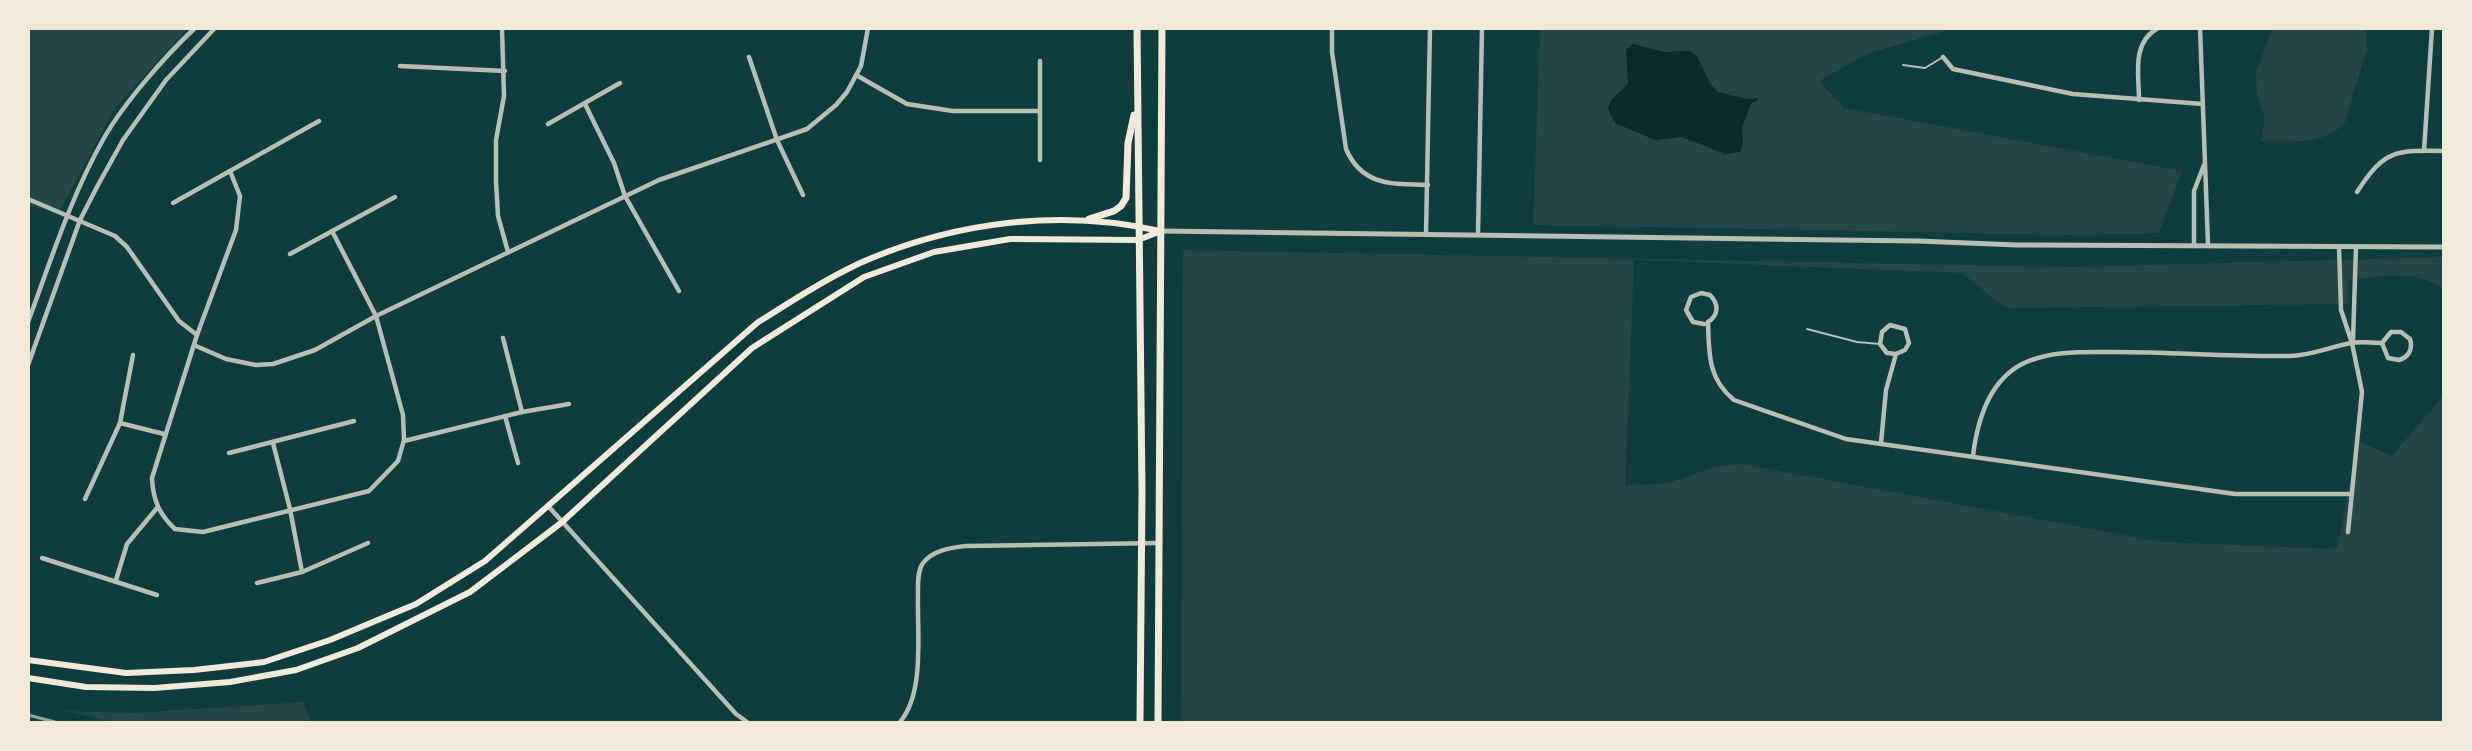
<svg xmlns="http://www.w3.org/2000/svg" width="2472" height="751" font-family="'Golos Text',sans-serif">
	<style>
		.green { fill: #244646 }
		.water { fill: #0a2a2b }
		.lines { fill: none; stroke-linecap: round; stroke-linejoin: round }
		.service { stroke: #b8beb3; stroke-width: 2 }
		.minor { stroke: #b8beb3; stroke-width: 4.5 }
		.tertiary { stroke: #b8beb3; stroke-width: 5 }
		.secondary { stroke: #f1e9da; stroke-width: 6 }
		.primary { stroke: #f1e9da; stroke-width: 7 }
		.rail { stroke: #97a49c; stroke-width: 3 }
	</style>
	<rect width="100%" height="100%" fill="#0f3d3e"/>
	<g class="green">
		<polygon points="28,29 187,29 115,108 59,212 29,206"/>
		<polygon points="1540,29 1952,29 1869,53 1819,81 1844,108 2182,171 2159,233 2070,235 1533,225"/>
		<path d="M2272 29H2366L2367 49 2345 122C2324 146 2290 141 2260 142L2265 119 2257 94 2256 73Z"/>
		<path d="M1183 250 2071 267 2443 257V289C2418 269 2378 277 2348 280V304L2006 308 1962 273 1634 260 1625 486 1669 483 1714 467 1742 464 2161 542 2337 549 2358 441 2392 456 2443 396V722H1181Z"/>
		<polygon points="304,702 311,722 113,722 64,711 133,713"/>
	</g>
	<polygon class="water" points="1633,44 1664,52 1690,51 1697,56 1710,83 1718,92 1748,99 1758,98 1758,100 1751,104 1742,127 1743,141 1740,152 1725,154 1682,137 1655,140 1615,123 1608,109 1611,100 1628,84 1626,50"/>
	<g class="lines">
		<g class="service">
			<polyline points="1903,65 1925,68 1943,57"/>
			<polyline points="1807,329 1857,342 1880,344"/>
		</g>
		<g class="minor">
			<polyline points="502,28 504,96 496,140 496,182 498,216 508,252"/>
			<path d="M1332 28V52L1346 149C1362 186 1392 184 1428 185"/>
			<polyline points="2200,28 2208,244"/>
			<polyline points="749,57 777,140 803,195"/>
			<polyline points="1943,57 1953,69 2073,94 2203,104"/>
			<polyline points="400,66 505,71"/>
			<polyline points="856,75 907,104 953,111 1039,111"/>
			<path d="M2139 100C2139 75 2131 43 2158 28"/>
			<polyline points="585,104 614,163 625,196 679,291"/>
			<polyline points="548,124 620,83"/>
			<polyline points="2424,151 2432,28"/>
			<polyline points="1040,160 1040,61"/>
			<path d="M230 171 240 196 236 230 197 335 152 478C153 500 159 514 175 529L203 532 369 491 398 461 404 440 403 415 376 316 332 231"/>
			<path d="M2357 192C2384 150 2395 150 2444 151"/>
			<polyline points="28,199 115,236 127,247 179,321 197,335"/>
			<polyline points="173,203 319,121"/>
			<polyline points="1426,234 1430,28"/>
			<polyline points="1478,234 1482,28"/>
			<polyline points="2194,244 2194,191 2204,165"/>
			<polyline points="2339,247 2341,310 2352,343 2362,392 2348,532"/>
			<polyline points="290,254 395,197"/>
			<path d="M28 322C51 260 71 196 104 138 124 103 165 56 195 28"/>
			<path d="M1704 324 1693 322 1686 310 1691 297 1701 293 1710 295C1719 304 1719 315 1708 322 1709 354 1708 379 1734 400L1846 439 2235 494H2352"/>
			<polyline points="503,338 522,412"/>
			<polyline points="2353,340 2356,247"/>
			<polyline points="196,346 226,359 256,365 273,364 315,350 376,316 659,180 807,129 836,105 847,92 861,66 868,28"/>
			<polyline points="28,365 80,220 98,185 123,140 166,80 215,28"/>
			<polyline points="505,416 518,463"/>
			<polyline points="120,423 164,434"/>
			<polyline points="404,441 522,412 569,404"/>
			<polyline points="273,443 290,509 302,572"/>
			<polyline points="1881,443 1886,390 1896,354 1905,350 1909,343 1905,329 1890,325 1882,332 1880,344 1887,353 1896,354"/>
			<polyline points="229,453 354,421"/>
			<path d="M1973 456C1977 422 1988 382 2022 364 2051 350 2084 352 2116 352 2173 352 2231 357 2289 356 2311 356 2329 347 2351 343 2361 341 2372 343 2382 343L2388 358 2399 360C2409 357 2413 349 2410 339L2401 332H2391L2382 343"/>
			<polyline points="85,499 120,423 133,355"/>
			<polyline points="549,507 736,714 747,722"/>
			<polyline points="42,558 157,595"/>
			<polyline points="116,580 127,544 157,508"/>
			<polyline points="257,583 302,572 368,543"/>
			<path d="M900 722C925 693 917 633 918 595 918 586 917 571 923 563 933 550 950 548 965 546L1158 543"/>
		</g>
		<polyline class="tertiary" points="1161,231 1918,241 2017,245 2444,247"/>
		<g class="secondary">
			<path d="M28 660 126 673 194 670 264 662 330 640 416 604 485 561 757 323C790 302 824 280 860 263 953 222 1061 208 1160 231"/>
			<polyline points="28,678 86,687 154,688 230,682 296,670 358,648 470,592 561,523 752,348 864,277 934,252 1010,239 1138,240 1161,231"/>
		</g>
		<g class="primary">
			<polyline points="1137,28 1142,492 1140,722"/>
			<polyline points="1089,219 1114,211 1121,206 1126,198 1128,143 1134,115"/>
			<polyline points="1158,722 1162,28"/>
		</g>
		<polyline class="rail" points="28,715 55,722"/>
	</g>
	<rect width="2472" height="751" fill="none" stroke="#f1e9da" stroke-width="60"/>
</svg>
